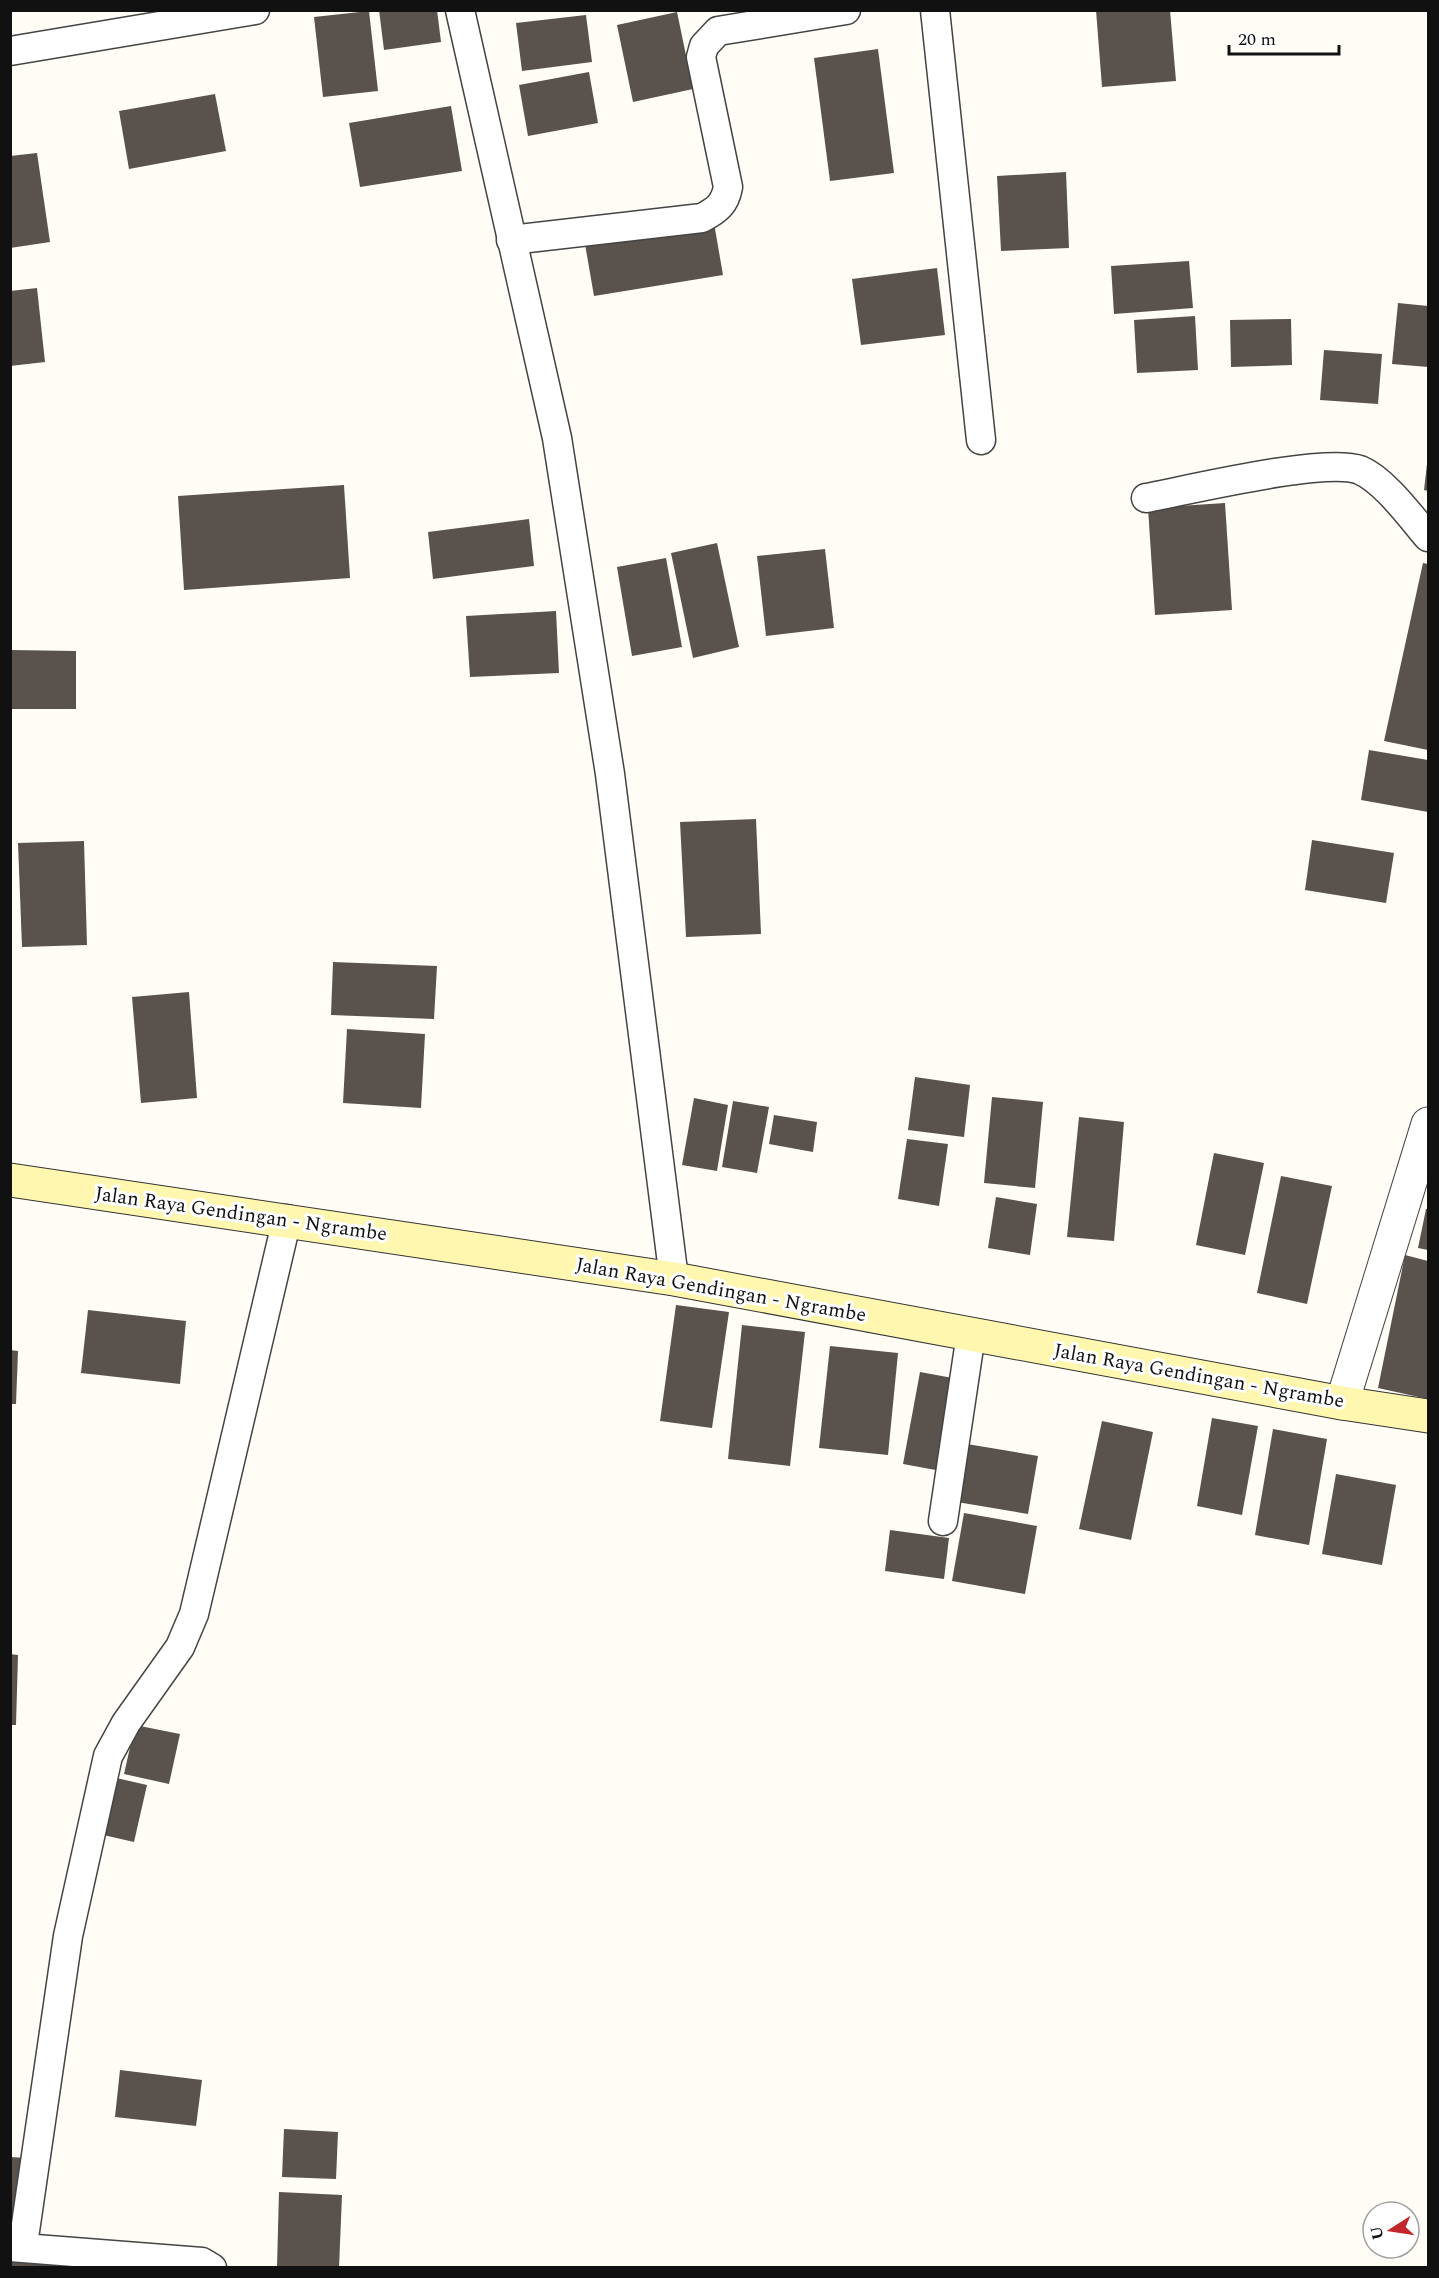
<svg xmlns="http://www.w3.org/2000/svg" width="1439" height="2278" font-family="Spectral,serif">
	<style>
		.building { fill: #5a524d }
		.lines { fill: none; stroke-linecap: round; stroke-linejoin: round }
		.minor-casing { stroke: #444; stroke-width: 31 }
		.tertiary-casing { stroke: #444; stroke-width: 35 }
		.secondary-casing { stroke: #333; stroke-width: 35 }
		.minor { stroke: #fff; stroke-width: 28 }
		.tertiary { stroke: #fff; stroke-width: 33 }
		.secondary { stroke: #fff6b0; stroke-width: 33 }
		.labels { text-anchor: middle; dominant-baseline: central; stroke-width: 6; stroke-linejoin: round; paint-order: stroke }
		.street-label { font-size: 20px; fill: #111; stroke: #fff }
	</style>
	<rect width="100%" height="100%" fill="#fffdf5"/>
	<g class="building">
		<polygon points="379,10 437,10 441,42 384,50"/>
		<polygon points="1096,10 1170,10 1176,81 1102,87"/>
		<polygon points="369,11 378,91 323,97 314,17"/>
		<polygon points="677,12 693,89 633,102 617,25"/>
		<polygon points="586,15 592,62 522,71 516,23"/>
		<polygon points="878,49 894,173 830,181 814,58"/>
		<polygon points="589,72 598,123 528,136 519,85"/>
		<polygon points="215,94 226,151 129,169 119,111"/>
		<polygon points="451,106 462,171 360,187 349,123"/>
		<polygon points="37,153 50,242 10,248 10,156"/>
		<polygon points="1066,172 1069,248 1001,251 997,176"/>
		<polygon points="714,223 723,275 594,296 585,244"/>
		<polygon points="1189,261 1193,308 1114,314 1111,266"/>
		<polygon points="937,268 945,335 861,345 852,279"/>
		<polygon points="37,288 45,362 10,366 10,291"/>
		<polygon points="1398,303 1428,306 1428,367 1392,364"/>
		<polygon points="1195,316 1198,370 1137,373 1134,320"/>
		<polygon points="1291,319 1292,365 1231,367 1230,320"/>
		<polygon points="1324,350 1382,354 1378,404 1320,400"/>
		<polygon points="1427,464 1428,464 1428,491 1424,490"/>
		<polygon points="344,485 350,578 184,590 178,496"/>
		<polygon points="1225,503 1232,610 1155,615 1148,508"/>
		<polygon points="529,519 534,566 433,579 428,532"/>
		<polygon points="717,543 739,647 693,658 671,553"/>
		<polygon points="825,549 834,628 766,636 757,556"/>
		<polygon points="666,558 682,647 632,656 617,567"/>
		<polygon points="1423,563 1428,564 1428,750 1384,741"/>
		<polygon points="556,611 559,673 470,677 466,616"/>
		<polygon points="10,650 76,651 76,709 10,709"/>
		<polygon points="1369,750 1428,760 1428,812 1361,800"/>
		<polygon points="756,819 761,934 686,937 680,822"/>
		<polygon points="1312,840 1394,853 1386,903 1305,890"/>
		<polygon points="84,841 87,945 22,947 18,843"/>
		<polygon points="333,962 437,966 434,1019 331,1015"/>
		<polygon points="189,992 197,1098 141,1103 132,997"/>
		<polygon points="347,1029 425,1034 421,1108 343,1103"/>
		<polygon points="915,1077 970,1085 964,1137 908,1130"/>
		<polygon points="992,1097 1043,1102 1035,1188 984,1183"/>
		<polygon points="694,1098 728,1105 717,1171 682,1165"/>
		<polygon points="733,1101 769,1107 757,1173 722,1167"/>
		<polygon points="774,1115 817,1122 813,1152 769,1144"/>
		<polygon points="1079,1117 1124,1122 1114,1241 1067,1237"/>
		<polygon points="907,1139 948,1144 939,1206 898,1199"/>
		<polygon points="1214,1153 1264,1163 1245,1255 1196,1245"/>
		<polygon points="1281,1176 1332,1186 1307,1304 1257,1293"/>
		<polygon points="996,1197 1037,1204 1030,1255 988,1248"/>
		<polygon points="1426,1209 1428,1209 1428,1250 1418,1248"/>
		<polygon points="1405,1255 1428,1261 1428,1399 1378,1388"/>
		<polygon points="676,1305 729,1312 712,1428 660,1421"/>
		<polygon points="88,1310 186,1321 180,1384 81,1373"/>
		<polygon points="742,1325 805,1332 790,1466 728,1459"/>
		<polygon points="830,1346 898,1353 888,1455 819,1448"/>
		<polygon points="10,1350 18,1351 16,1404 10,1404"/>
		<polygon points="920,1372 958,1379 941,1471 903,1464"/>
		<polygon points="1212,1418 1258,1426 1242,1515 1197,1506"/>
		<polygon points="1102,1421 1153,1432 1131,1540 1079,1529"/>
		<polygon points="1273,1429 1327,1439 1309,1545 1255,1535"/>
		<polygon points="967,1444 1038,1456 1028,1514 957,1502"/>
		<polygon points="1336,1474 1396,1485 1382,1565 1322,1554"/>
		<polygon points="964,1513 1037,1526 1025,1594 952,1581"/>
		<polygon points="890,1530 949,1538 944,1579 885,1571"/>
		<polygon points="10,1654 18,1655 16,1725 10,1725"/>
		<polygon points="135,1725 180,1734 169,1784 124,1774"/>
		<polygon points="112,1777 147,1785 134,1842 99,1834"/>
		<polygon points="120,2070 202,2080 196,2126 115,2117"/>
		<polygon points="284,2129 338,2132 336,2179 282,2177"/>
		<polygon points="10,2157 28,2158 24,2215 10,2214"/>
		<polygon points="279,2192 342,2195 339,2268 277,2267"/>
		<rect x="10" y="2256" width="56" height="12"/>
	</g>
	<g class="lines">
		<defs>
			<g id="minor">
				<polyline points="460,10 557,438 610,774 674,1279"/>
				<polyline points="935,10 981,440"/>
				<polyline points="10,51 255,10"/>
				<path d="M511 240 702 218C717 210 725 204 728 187L701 57 704 46 718 31 846 10"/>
				<path d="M1146 498C1189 490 1325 457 1360 470 1384 480 1411 517 1428 537"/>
				<polyline points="943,1521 971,1334"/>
				<polyline points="10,2246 20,2241 25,2231 68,1936 108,1756 126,1723 180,1647 194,1614 287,1219"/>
				<polyline points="10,2247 189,2261 202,2262 212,2268"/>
			</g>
			<polyline id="tertiary" points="1342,1403 1428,1124"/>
			<polyline id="secondary" points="10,1180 674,1279 1342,1403 1428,1416"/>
		</defs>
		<use href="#minor" class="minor-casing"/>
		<use href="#tertiary" class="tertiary-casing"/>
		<use href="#secondary" class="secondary-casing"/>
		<use href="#minor" class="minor"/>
		<use href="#tertiary" class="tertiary"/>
		<use href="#secondary" class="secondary"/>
	</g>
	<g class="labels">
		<g class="street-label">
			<text transform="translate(241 1214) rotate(8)">Jalan Raya Gendingan - Ngrambe</text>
			<text transform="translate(721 1290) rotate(10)">Jalan Raya Gendingan - Ngrambe</text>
			<text transform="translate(1199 1376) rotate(10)">Jalan Raya Gendingan - Ngrambe</text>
		</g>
	</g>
	<rect width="1439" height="2278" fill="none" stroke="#111111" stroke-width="24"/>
	<g transform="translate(1391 2230) rotate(258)"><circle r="28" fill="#ffffff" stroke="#a0a0a0" stroke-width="1.5"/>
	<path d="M0-4.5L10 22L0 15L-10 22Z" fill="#c4262e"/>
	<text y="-9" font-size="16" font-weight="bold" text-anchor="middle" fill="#111111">U</text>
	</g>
	<path d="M1229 45v9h110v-9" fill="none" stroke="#111111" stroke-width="3"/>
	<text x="1238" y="45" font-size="18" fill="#111111" stroke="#ffffff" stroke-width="4.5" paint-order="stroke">20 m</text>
</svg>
